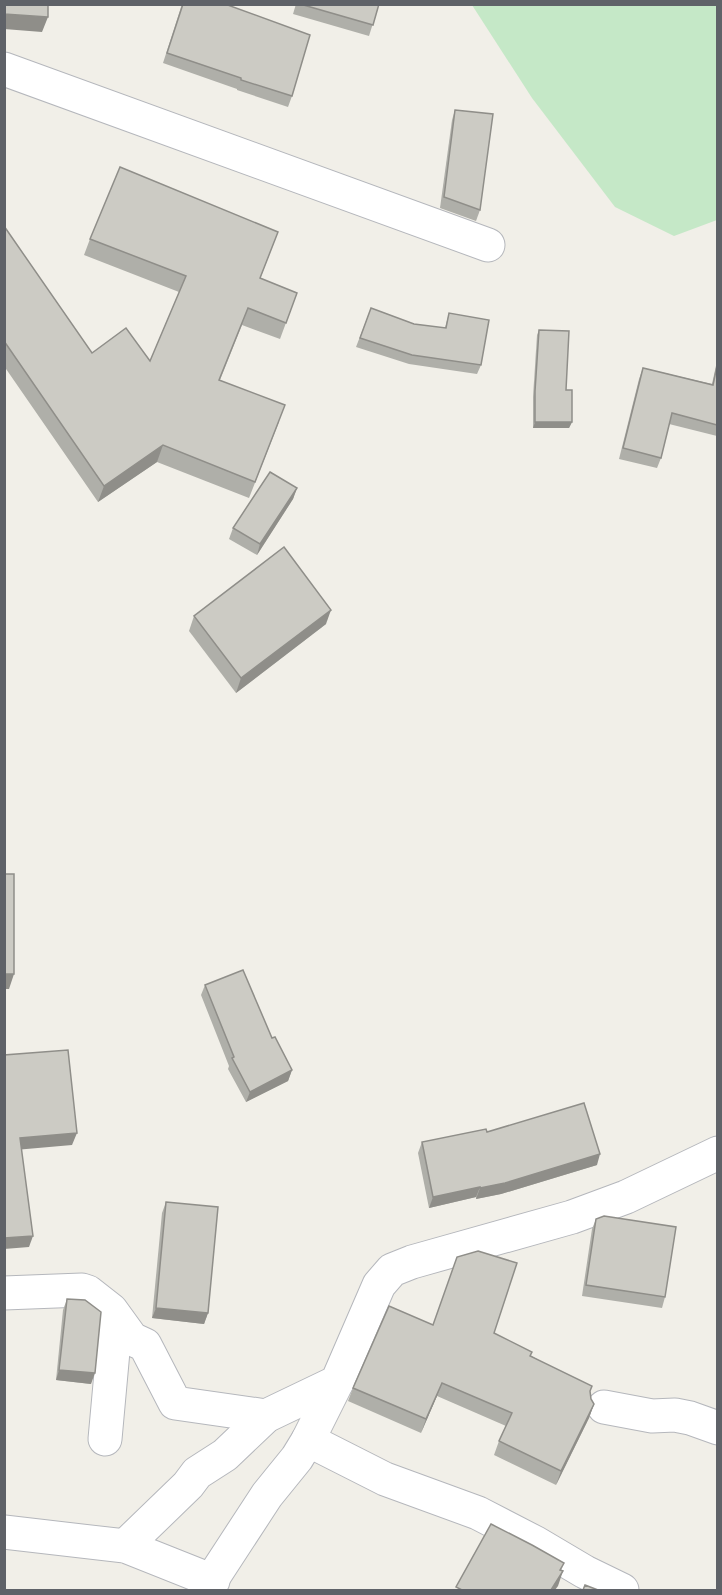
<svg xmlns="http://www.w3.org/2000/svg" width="722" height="1595" font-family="Lato,sans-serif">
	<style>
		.green { fill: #c5e8c7 }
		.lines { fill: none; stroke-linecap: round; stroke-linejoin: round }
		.minor-casing { stroke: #b5b7bc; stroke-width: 35 }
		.minor { stroke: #fff; stroke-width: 33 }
		.wall { fill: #afafa9 }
		.shaded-wall { fill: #8f8e89 }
		.building { fill: #cccbc4; stroke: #8f8e89; stroke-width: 1.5 }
	</style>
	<rect width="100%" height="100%" fill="#f1efe8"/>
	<polygon class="green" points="472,5 717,5 717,220 674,236 615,207 532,98"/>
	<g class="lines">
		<defs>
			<g id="minor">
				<polyline points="4,69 488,245"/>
				<polyline points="4,1293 82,1290 88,1292 111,1310 132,1339 145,1345 175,1403 266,1416"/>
				<polyline points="604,1407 652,1416 675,1415 690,1418 718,1428"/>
				<polyline points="105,1439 116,1318"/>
				<polyline points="308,1440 385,1479 478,1513 536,1543 585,1572 622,1590"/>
				<polyline points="4,1532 125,1546 213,1581"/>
				<polyline points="125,1546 188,1485 197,1473 225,1455 266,1416 337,1382 379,1285 392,1270 412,1262 572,1217 626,1197 718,1153"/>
				<polyline points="205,1590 267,1495 297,1458 308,1440 337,1382"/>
			</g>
		</defs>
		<use href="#minor" class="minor-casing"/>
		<use href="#minor" class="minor"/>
	</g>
	<g class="wall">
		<polygon points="182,4 292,96 288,107 237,90 237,89 163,63"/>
		<polygon points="296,4 379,4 369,36 293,14"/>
		<polygon points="455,110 480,210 476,221 440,208 452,120"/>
		<polygon points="4,226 92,353 150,361 179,292 84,255 90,239 278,232 260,279 297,293 280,339 242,325 220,380 279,422 249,498 157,462 98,502 4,366"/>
		<polygon points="371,308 414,324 445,328 449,313 481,365 477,374 409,364 356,347"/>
		<polygon points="539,330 566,390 572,422 569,428 533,428 533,397 537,335"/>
		<polygon points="717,361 717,436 669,424 661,458 657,468 619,459 639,379 643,368 712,384"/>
		<polygon points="297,488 293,499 257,555 229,539 233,528"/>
		<polygon points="194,616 326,624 236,693 189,631"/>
		<polygon points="205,985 272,1038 292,1070 288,1081 246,1102 228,1069 229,1066 201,995"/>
		<polygon points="487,1132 597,1165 501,1194 476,1199 476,1197 429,1208 418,1153 422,1142"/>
		<polygon points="166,1202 208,1313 204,1324 152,1318 162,1213"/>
		<polygon points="596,1219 665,1297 662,1308 582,1296 592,1229"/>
		<polygon points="67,1299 91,1384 56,1380 63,1310"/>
		<polygon points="433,1325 494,1333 590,1391 591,1399 594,1404 589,1418 556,1485 494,1455 499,1441 506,1426 437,1396 421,1433 348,1401 353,1388"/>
	</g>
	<g class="shaded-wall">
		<polygon points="4,14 48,17 42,32 4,29"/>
		<polygon points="535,422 572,422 569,428 533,428"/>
		<polygon points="163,445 157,462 98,502 104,486"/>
		<polygon points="297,488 293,499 257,555 260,544"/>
		<polygon points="331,610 326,624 236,693 241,678"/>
		<polygon points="4,974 14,974 9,989 4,989"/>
		<polygon points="292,1070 288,1081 246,1102 250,1092"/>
		<polygon points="77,1133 72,1145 15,1150 20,1138"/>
		<polygon points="600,1154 597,1165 501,1194 476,1199 480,1188"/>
		<polygon points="480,1187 476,1197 429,1208 433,1197"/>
		<polygon points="33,1236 29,1247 4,1249 4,1238"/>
		<polygon points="156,1308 208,1313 204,1324 152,1318"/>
		<polygon points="59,1370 95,1373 91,1384 56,1380"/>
		<polygon points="442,1383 437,1396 421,1433 426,1419"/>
		<polygon points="594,1404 589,1418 556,1485 561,1471"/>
		<polygon points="564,1563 558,1578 563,1571 558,1586 555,1590 551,1590"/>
	</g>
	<g class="building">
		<polygon points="4,4 48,4 48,17 4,14"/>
		<polygon points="183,4 225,4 310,35 292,96 241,80 241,78 167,53"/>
		<polygon points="300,4 379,4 373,25"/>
		<polygon points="455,110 493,114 480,210 444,197"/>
		<polygon points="120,167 278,232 260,278 297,293 286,323 248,308 219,380 285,405 255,482 163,445 104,486 4,341 4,226 92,353 126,328 150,361 186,276 90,239"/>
		<polygon points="371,308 414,324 446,328 449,313 489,320 481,365 412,355 360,338"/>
		<polygon points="539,330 569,331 566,390 572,390 572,422 535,422 535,391"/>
		<polygon points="717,366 717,425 672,413 661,458 623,448 643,368 713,385"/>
		<polygon points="270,472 297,488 260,544 233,528"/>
		<polygon points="284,547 331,610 241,678 194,616"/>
		<rect x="4" y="874" width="10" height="100"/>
		<polygon points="243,970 272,1038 275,1037 292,1070 250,1092 232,1058 234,1057 205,985"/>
		<polygon points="68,1050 77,1133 20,1138 33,1236 4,1238 4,1055"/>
		<polygon points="584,1103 600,1154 505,1183 480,1188 480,1187 433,1197 422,1142 486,1129 487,1132"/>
		<polygon points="166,1202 218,1207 208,1313 156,1308"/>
		<polygon points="604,1216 676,1227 665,1297 586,1285 596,1219"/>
		<polygon points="478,1251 517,1263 494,1333 532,1352 530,1356 592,1386 590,1391 591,1399 594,1404 561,1471 499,1441 512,1413 442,1383 426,1419 353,1388 389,1306 433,1325 457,1257"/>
		<polygon points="67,1299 85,1300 101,1312 95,1373 59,1370"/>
		<polygon points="491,1524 532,1545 564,1563 560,1570 563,1571 551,1590 462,1590 456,1587"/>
		<polygon points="585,1585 598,1590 583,1590"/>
	</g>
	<rect width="722" height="1595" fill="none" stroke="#5f6268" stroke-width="12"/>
</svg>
